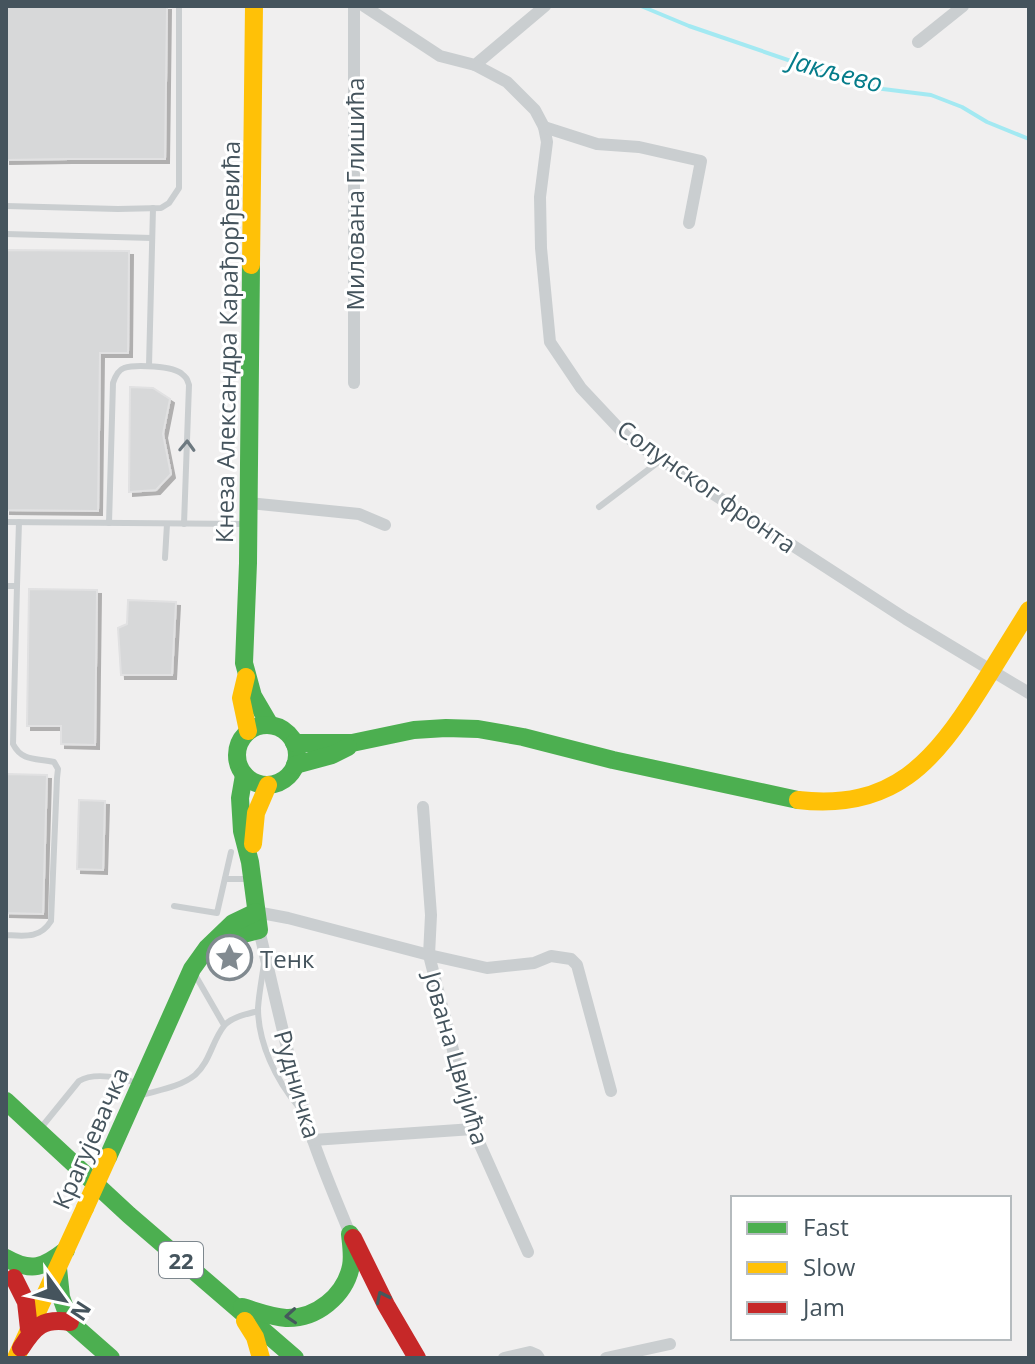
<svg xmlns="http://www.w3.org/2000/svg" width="1035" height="1364" font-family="'Open Sans',sans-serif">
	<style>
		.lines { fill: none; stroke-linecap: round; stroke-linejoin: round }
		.stream { stroke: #a3e9f2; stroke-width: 4 }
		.building { fill: #d7d8d9; stroke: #e1e1e2; stroke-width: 2; filter: url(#shadow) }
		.lane { stroke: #caced0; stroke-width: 6 }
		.street { stroke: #caced0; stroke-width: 12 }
		.fast { stroke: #4caf50; stroke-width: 18 }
		.slow { stroke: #ffc107; stroke-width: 18 }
		.jam { stroke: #c62828; stroke-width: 18 }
		.slow-bridge { stroke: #ffc107; stroke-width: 18 }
		.oneway { stroke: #6d7980 }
		.oneway2 { stroke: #45595c }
		.labels { text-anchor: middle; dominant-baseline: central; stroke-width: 6; stroke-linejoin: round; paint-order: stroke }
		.shield { fill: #fff; stroke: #7d878e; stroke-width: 2 }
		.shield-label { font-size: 22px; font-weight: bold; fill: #45545d }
		.street-label { font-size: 24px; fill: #45545d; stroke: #fff }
		.poi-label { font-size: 24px; fill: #45545d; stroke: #fff; text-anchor: start }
		.water-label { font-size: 26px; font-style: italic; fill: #057c8a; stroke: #fff }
	</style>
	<defs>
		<filter id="shadow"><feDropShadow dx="4" dy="4" stdDeviation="0" flood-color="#0004"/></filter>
	</defs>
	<rect width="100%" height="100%" fill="#f0efef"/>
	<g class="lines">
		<polyline class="stream" points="641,6 689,26 826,73 883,89 931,95 962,107 987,122 1029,139"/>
	</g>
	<g class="building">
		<polygon points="6,6 167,6 165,159 68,159 6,160"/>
		<polygon points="6,250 129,251 128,353 100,353 98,511 6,510"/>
		<polygon points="130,387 153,388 170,399 163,434 171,474 156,490 129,492"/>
		<polygon points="29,589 97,590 95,745 61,744 61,726 27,726"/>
		<polygon points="128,600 176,602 172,675 121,675 118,628 127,624"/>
		<polygon points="6,774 47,775 43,914 6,913"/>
		<polygon points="79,800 105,801 103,870 77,869"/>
	</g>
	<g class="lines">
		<g class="lane">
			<polyline points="6,206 118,209 161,208 169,203 179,188 179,6"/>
			<polyline points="6,234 152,238"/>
			<polyline points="149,366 153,208"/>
			<polyline points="599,507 661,460"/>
			<polyline points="6,522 246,524"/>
			<path d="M109 523 113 383C115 377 118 370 124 368 135 364 174 366 182 374 187 378 187 379 189 385L184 524"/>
			<polyline points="165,558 167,524"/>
			<polyline points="6,586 17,586 19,522"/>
			<polyline points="225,879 248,879"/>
			<polyline points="174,906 217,913 231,852"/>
			<path d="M6 935C24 936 40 939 51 921L57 778 58 769 54 762C37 758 22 762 13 744L17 586"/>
			<path d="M264 964C262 978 259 993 258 1008 258 1043 276 1080 298 1106"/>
			<polyline points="194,973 224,1025"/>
			<path d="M142 1095C159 1090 180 1087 195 1075 210 1062 212 1041 224 1026 231 1017 247 1014 258 1011"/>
			<path d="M40 1129 79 1081C96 1071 122 1078 140 1084"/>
		</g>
		<g class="street">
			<polyline points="364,6 440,56 475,65 545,6"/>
			<polyline points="918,42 963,6"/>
			<polyline points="475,65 507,82 535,110 544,127 547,142 540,197 541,248 550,342 581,388 627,437 661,460 906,619 1029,693"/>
			<polyline points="544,127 597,144 639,147 701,161 689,223"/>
			<polyline points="354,383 354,6"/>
			<polyline points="249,503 359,514 385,525"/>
			<polyline points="423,807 431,915 429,955 473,1129 528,1252"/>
			<polyline points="256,912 288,918 429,955 487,968 534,963 551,956 571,959 577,965 611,1091"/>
			<path d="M259 930C276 999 290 1069 312 1137 323 1170 337 1202 350 1234"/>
			<polyline points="313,1140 473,1129"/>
			<polyline points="504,1358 530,1352 537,1355 539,1358"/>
			<polyline points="606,1358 670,1344"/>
		</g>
		<g class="fast">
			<polyline points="251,265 248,563 244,663 253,696 270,725"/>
			<circle cx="267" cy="755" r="30"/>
			<polyline points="294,743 352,743 414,730 446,728 478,729 523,737 613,760 798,800"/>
			<polyline points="295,765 332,755 348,747"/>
			<polyline points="217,941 259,930 250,862 242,831 240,798 244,775"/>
			<polyline points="6,1101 129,1215 295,1358"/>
			<polyline points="108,1157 192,969 207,948 233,923 256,912"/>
			<path d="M6 1258C32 1273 44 1267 66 1250"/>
			<polyline points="58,1268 61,1297 70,1322 111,1358"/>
			<path d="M242 1307C256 1311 271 1317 286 1318 316 1319 345 1296 351 1266 353 1256 351 1244 350 1234"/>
		</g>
		<g class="slow">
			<polyline points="251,265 254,6"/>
			<polyline points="246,677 241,698 248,731"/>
			<path d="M798 800C893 811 934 762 980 689 996 663 1013 636 1029 610"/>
			<polyline points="253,844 256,813 268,785"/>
			<polyline points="245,1321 255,1337 261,1358"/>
			<polyline points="16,1358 85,1208"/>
		</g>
		<g class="jam">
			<polyline points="353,1238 386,1305 417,1358"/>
			<polyline points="14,1278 26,1302 29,1329"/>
			<path d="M21 1348C35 1326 43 1318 70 1322"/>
		</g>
		<polyline class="slow-bridge" points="85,1208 108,1157"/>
	</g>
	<defs><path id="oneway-chevron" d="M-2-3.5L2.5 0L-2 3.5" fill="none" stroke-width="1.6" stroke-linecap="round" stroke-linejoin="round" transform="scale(2)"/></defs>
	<use class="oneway" href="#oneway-chevron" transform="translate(187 446) rotate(-88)"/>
	<g class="oneway2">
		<use href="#oneway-chevron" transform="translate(382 1297) rotate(-116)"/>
		<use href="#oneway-chevron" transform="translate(291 1316) rotate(176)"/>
	</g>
	<defs>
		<symbol id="sight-ring" viewBox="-11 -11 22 22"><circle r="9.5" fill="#fff" stroke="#818a90" stroke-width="1.5"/><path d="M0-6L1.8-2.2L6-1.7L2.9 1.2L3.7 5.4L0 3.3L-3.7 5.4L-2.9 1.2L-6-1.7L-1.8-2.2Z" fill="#818a90"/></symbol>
	</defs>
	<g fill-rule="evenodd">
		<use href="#sight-ring" x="204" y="932" width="51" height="51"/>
	</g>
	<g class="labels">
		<rect class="shield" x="159" y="1242" width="44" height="36" rx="6"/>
		<g class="shield-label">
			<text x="181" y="1260">22</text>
		</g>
		<g class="street-label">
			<text transform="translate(354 194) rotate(-90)">Милована Глишића</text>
			<text transform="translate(227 342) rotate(-89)">Кнеза Александра Карађорђевића</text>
			<text transform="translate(707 486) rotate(35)">Солунског фронта</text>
			<text transform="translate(457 1058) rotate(74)">Јована Цвијића</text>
			<text transform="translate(298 1084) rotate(74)">Рудничка</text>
			<text transform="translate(90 1138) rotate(-66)">Крагујевачка</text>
		</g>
		<g class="poi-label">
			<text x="260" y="958">Тенк</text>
		</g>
		<g class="water-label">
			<text transform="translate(836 71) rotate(15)">Јакљево</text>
		</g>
	</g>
	<rect width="1035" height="1364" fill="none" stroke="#45545d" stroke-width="16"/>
	<rect x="731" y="1196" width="280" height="144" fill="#ffffff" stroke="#b5bbbe" stroke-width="2"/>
	<rect x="747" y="1222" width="40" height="12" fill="#4caf50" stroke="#b5bbbe" stroke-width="2"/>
	<text x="803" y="1236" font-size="24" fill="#45545d">Fast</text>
	<rect x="747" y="1262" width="40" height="12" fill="#ffc107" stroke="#b5bbbe" stroke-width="2"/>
	<text x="803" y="1276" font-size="24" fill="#45545d">Slow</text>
	<rect x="747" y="1302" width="40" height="12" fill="#c62828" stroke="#b5bbbe" stroke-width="2"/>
	<text x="803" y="1316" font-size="24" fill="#45545d">Jam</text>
	<g transform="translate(64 1300) rotate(123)" stroke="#ffffff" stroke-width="6" paint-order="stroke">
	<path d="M0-6L14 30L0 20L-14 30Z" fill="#45545d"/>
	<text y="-12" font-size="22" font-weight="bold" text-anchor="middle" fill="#45545d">N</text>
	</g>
</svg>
